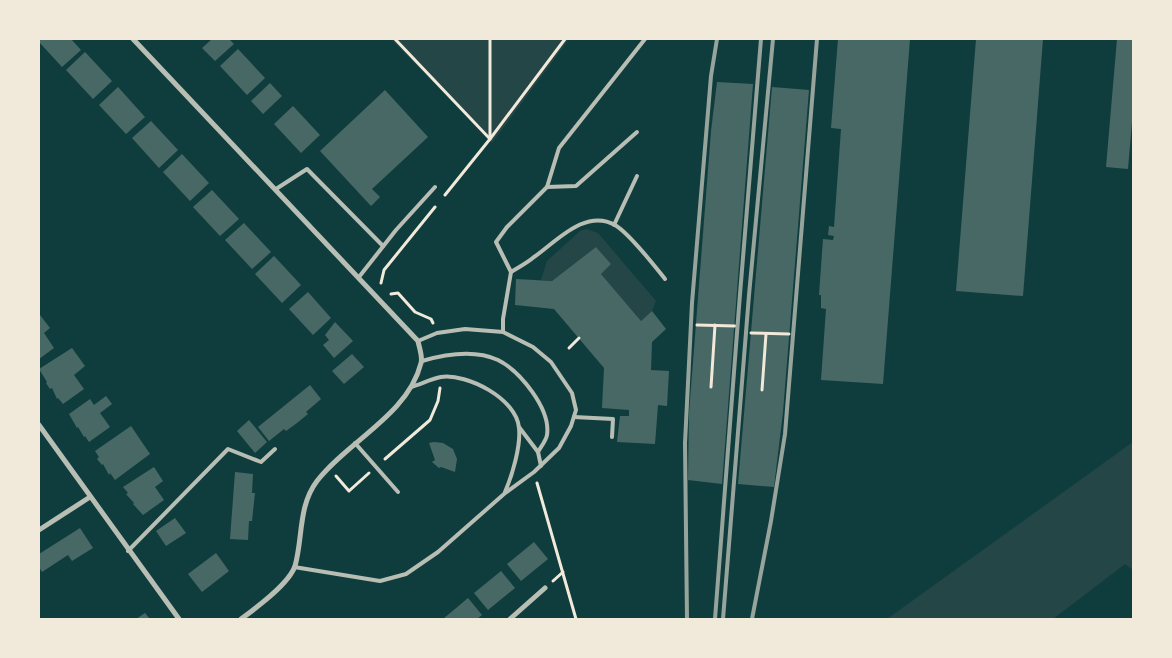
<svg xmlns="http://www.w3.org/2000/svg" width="1172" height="658" font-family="'PT Sans',sans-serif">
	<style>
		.green { fill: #244646 }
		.building { fill: #486865 }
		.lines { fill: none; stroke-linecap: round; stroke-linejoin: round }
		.path { stroke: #f1e9da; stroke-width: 3 }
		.service { stroke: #b8beb3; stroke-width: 4 }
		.minor { stroke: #b8beb3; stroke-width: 5 }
		.rail { stroke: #97a49c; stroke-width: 4 }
	</style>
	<rect width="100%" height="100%" fill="#0f3d3e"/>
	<g class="green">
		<polygon points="391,39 569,39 492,143"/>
		<polygon points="587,229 598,233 656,301 652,311 641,321 601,274 611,264 596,247 552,281 541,280 547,261 580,231"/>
		<polygon points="1133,442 1133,570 1125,564 1053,619 887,619"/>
	</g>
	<g class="building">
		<polygon points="39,39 71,39 81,50 62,67 39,42"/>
		<polygon points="212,39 229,39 234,44 215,61 202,48"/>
		<polygon points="838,39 910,39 883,384 821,380 826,309 821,308 821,295 819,295 823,239 833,240 834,236 828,235 829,226 834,227 841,129 831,128"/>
		<polygon points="976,39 1043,39 1023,296 956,291"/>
		<polygon points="1117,39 1133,39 1133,110 1128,169 1106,167"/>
		<polygon points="238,49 265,78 247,95 220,66"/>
		<polygon points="85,52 112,81 93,99 66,70"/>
		<polygon points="717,82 753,84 722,484 688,480 689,413 711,131"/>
		<polygon points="270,83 282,96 263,114 251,101"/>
		<polygon points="118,87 145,117 126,134 99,105"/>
		<polygon points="772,87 809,90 783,412 774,487 738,484"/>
		<polygon points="385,90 428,137 372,189 380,197 371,206 320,151"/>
		<polygon points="293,106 320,135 301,153 274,124"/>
		<polygon points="151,121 178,150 159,168 132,138"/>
		<polygon points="182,154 209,183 190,201 163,172"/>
		<polygon points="212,190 239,219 220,236 193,207"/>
		<polygon points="244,223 271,252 252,269 225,240"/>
		<polygon points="596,247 611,264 601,274 641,321 652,311 666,329 652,342 651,370 669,371 667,406 658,405 655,444 617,442 620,416 629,416 629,410 602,408 604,368 554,309 515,305 516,279 552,281"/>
		<polygon points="274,256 301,285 282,303 255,274"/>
		<polygon points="308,292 331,318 313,335 289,309"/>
		<polygon points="40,315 50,328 44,333 54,348 39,359 39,316"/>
		<polygon points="335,322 353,341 334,358 323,345 329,340 325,335"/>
		<polygon points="72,348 85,366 74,375 84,389 63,404 58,398 57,399 52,388 50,389 46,383 47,382 39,369"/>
		<polygon points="352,354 364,367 344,384 332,371"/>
		<polygon points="310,385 321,399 306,412 308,414 297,423 286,431 284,429 269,441 258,427"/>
		<polygon points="106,396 112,404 100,413 110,427 89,442 85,436 84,437 78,427 77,428 69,414 90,399 94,405"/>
		<polygon points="249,420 267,442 255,453 237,431"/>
		<polygon points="131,426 150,454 115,480 110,473 109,475 103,464 102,465 97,459 99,457 95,451"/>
		<polygon points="434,442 443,443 453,449 457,459 455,472 441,467 439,468 432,462 435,460 429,443"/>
		<polygon points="154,467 163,481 155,487 164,500 143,515 133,504 134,503 126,494 128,493 123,487"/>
		<polygon points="235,472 253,474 252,493 255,493 252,521 249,521 248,540 230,539"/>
		<polygon points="175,518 186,533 166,546 156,531"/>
		<polygon points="80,528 93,548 72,561 68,555 42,572 39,567 39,554"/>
		<polygon points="534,542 548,559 521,581 507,564"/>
		<polygon points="216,553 229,571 202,592 188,574"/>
		<polygon points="501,571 515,588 488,610 474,593"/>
		<polygon points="468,598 482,615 477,619 443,619"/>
		<polygon points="145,613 150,619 136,619"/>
	</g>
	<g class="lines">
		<g class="path">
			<polyline points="395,39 490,139"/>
			<polyline points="490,39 490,138"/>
			<polyline points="445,195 490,139 565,39"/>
			<polyline points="381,283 384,270 435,207"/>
			<polyline points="391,294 398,293 415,312 431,319 433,323"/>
			<polyline points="697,325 735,326"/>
			<polyline points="751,333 789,334"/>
			<polyline points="569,348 579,338"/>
			<polyline points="711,387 715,325"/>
			<polyline points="762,390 766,334"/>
			<polyline points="385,459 430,420 438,401 440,388"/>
			<polyline points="336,476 349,491 369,473"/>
			<polyline points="537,483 576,619"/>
			<polyline points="553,581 563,572"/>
		</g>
		<g class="service">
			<polyline points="547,187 576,186 637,132"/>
			<polyline points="276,189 307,169 383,246"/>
			<polyline points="614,225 637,176"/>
			<polyline points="511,272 496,242 507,227 547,187 559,148 645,39"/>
			<polyline points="359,277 396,230 435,187"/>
			<path d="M503 332V319L511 272C519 267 527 263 534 257 556 242 585 208 615 225 630 234 653 264 665 279"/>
			<path d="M422 361C446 354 474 349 498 360 520 371 551 409 547 435 546 441 540 448 538 452"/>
			<path d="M411 387C421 384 431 379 441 377 467 373 517 399 519 428 521 446 512 476 505 492"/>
			<polyline points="574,417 613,419 612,437"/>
			<polyline points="519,427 538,452 541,466"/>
			<polyline points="355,443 398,492"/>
			<polyline points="128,551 228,449 261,462 275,449"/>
			<polyline points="294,567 380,581 406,574 438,552 504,494 534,472 559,448 571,426 576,410 572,393 551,362 533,347 503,332 465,329 437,333 418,341"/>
		</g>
		<g class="minor">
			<path d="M133 39 418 341C419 347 423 357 421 363 408 415 348 441 317 481 298 506 303 538 295 566 289 584 256 608 241 619"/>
			<polyline points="39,425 179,619"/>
			<polyline points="39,530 90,497"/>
			<polyline points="510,619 545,588"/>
		</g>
		<g class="rail">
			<polyline points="687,619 685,443 692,303 711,76 717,39"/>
			<polyline points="715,619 740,294 761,39"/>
			<polyline points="723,619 749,295 773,39"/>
			<polyline points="752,619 771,521 785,434 817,39"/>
		</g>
	</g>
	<rect width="1172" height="658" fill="none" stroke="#f1e9da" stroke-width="80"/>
</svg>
